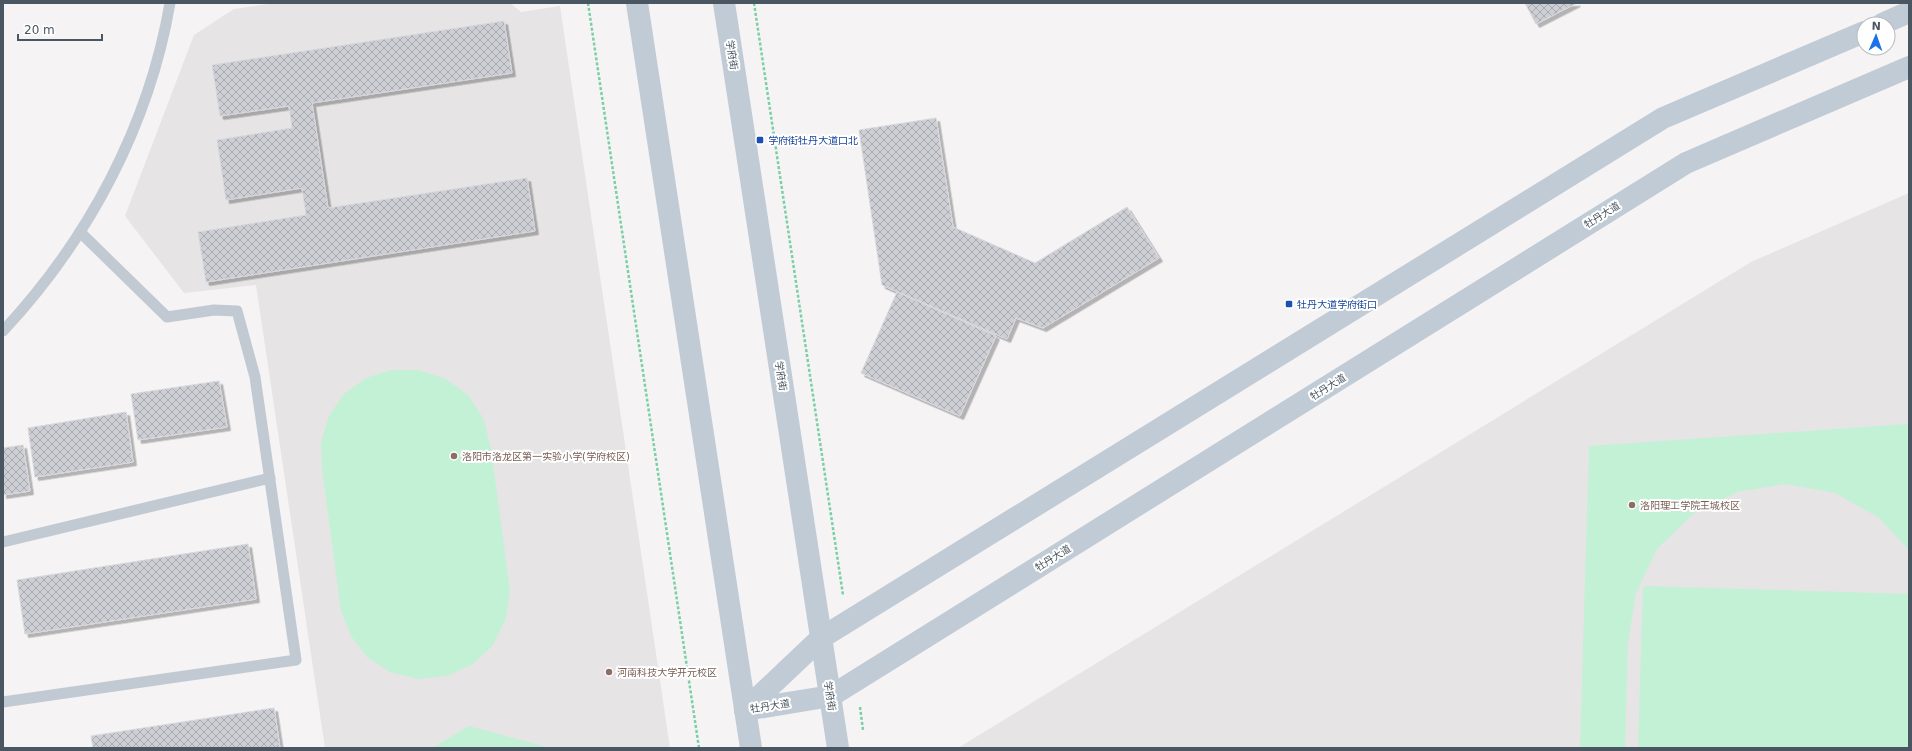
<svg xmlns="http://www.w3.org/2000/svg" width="1912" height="751" font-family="'DejaVu Sans','Noto Sans SC',sans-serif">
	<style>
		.education { fill: #e6e4e5 }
		.grass { fill: #c3f1d5 }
		.building { fill: url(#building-cross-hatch); stroke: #d7d9de; filter: url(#shadow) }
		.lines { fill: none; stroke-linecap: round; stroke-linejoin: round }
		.path { stroke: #7ad0a6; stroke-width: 2.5; stroke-dasharray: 3 2; stroke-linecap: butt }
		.service { stroke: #c1cad2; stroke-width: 11 }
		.secondary { stroke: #c1cbd6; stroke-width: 22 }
		.transit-dot { fill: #1a4fb4; stroke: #fff; stroke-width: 1.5 }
		.education-dot { fill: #8d6e63; stroke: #fff; stroke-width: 1.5 }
		.labels { text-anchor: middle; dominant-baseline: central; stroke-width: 4; stroke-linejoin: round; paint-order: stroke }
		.street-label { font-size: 10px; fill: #4a5661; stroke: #fff }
		.transit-label { font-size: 10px; fill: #164399; stroke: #fff; text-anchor: start }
		.education-label { font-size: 10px; fill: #785e54; stroke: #fff; text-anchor: start }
	</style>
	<defs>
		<pattern id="building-cross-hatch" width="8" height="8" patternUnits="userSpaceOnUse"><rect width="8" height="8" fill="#cdcfd5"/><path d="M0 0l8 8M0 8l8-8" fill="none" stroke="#a8abb0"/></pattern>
		<filter id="shadow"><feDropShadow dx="3.5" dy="3.5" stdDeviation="0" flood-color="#0004"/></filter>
	</defs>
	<rect width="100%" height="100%" fill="#f5f3f3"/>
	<g class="education">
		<polygon points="275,3 510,3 521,12 560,6 670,748 325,748 256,285 184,293 125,216 194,35 234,9"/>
		<polygon points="1909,193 1909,748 958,748 1751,262"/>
	</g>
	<g class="grass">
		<polygon points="391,370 419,370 446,379 469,396 484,420 491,449 510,590 506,618 493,645 473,664 447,676 418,679 390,672 367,657 351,636 341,611 322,469 321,442 329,416 344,394 366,378"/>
		<polygon points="1909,424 1909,550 1878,517 1835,493 1786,484 1737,492 1693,514 1657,549 1636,593 1628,642 1625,748 1580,748 1589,446"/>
		<polygon points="1643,586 1909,594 1909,748 1638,748"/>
		<polygon points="469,726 551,748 432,748"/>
	</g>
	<g class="building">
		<polygon points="1525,3 1577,3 1536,24"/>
		<polygon points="504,21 512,73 312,103 328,208 527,178 535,231 206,282 198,232 306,215 302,188 226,200 217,140 292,128 289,106 220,116 212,65"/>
		<polygon points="936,118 953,227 1035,263 1127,207 1159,258 1043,328 1016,318 1007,339 882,285 859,130"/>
		<polygon points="897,292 996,336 960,416 861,373"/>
		<polygon points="219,381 227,427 138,440 131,394"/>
		<polygon points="126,412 133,462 35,477 28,428"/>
		<polygon points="23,445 30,491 3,495 3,448"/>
		<polygon points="248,544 256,599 25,634 17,580"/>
		<polygon points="274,708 280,748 93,748 91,736"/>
	</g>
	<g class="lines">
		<g class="path">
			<polyline points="588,3 699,748"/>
			<polyline points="754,3 843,595"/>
			<polyline points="860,707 863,730"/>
		</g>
		<g class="service">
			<path d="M3 331C88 240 149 126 170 3"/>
			<polyline points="3,542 270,478"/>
			<polyline points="3,702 296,660 255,377 237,311 214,310 167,317 80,232"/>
		</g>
		<g class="secondary">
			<polyline points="637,3 751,748"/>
			<polyline points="724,3 838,748"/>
			<polyline points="1882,24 1909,12"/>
			<polyline points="745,710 831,696 1686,163 1909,67"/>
			<polyline points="745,710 821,638 1663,118 1864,32"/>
		</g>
	</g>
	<g class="transit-dot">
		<rect x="756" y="136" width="8" height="8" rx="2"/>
		<rect x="1285" y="300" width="8" height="8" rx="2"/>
	</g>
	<g class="education-dot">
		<circle cx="454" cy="456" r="4"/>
		<circle cx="1632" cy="505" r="4"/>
		<circle cx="609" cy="672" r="4"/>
	</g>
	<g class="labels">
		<g class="street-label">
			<text transform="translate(732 55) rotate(81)">学府街</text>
			<text transform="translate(1602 215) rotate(-32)">牡丹大道</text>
			<text transform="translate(781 376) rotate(81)">学府街</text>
			<text transform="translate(1328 387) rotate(-32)">牡丹大道</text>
			<text transform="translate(1053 558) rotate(-32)">牡丹大道</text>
			<text transform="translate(830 696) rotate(81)">学府街</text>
			<text transform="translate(770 706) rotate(-9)">牡丹大道</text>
		</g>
		<g class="transit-label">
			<text x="768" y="140">学府街牡丹大道口北</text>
			<text x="1297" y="304">牡丹大道学府街口</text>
		</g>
		<g class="education-label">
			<text x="462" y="456">洛阳市洛龙区第一实验小学(学府校区)</text>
			<text x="1640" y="505">洛阳理工学院王城校区</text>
			<text x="617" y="672">河南科技大学开元校区</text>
		</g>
	</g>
	<rect width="1912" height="751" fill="none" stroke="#4a5661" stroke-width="8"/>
	<g transform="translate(1876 36) rotate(2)"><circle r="19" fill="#ffffff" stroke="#b7bbc0"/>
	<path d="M0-3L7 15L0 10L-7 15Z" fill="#1a73e8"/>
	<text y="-6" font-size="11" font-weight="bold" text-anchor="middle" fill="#4a5661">N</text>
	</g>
	<path d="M18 34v6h84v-6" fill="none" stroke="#4a5661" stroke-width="2"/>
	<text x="24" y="34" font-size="12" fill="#4a5661" stroke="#ffffff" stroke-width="3" paint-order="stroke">20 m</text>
</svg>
